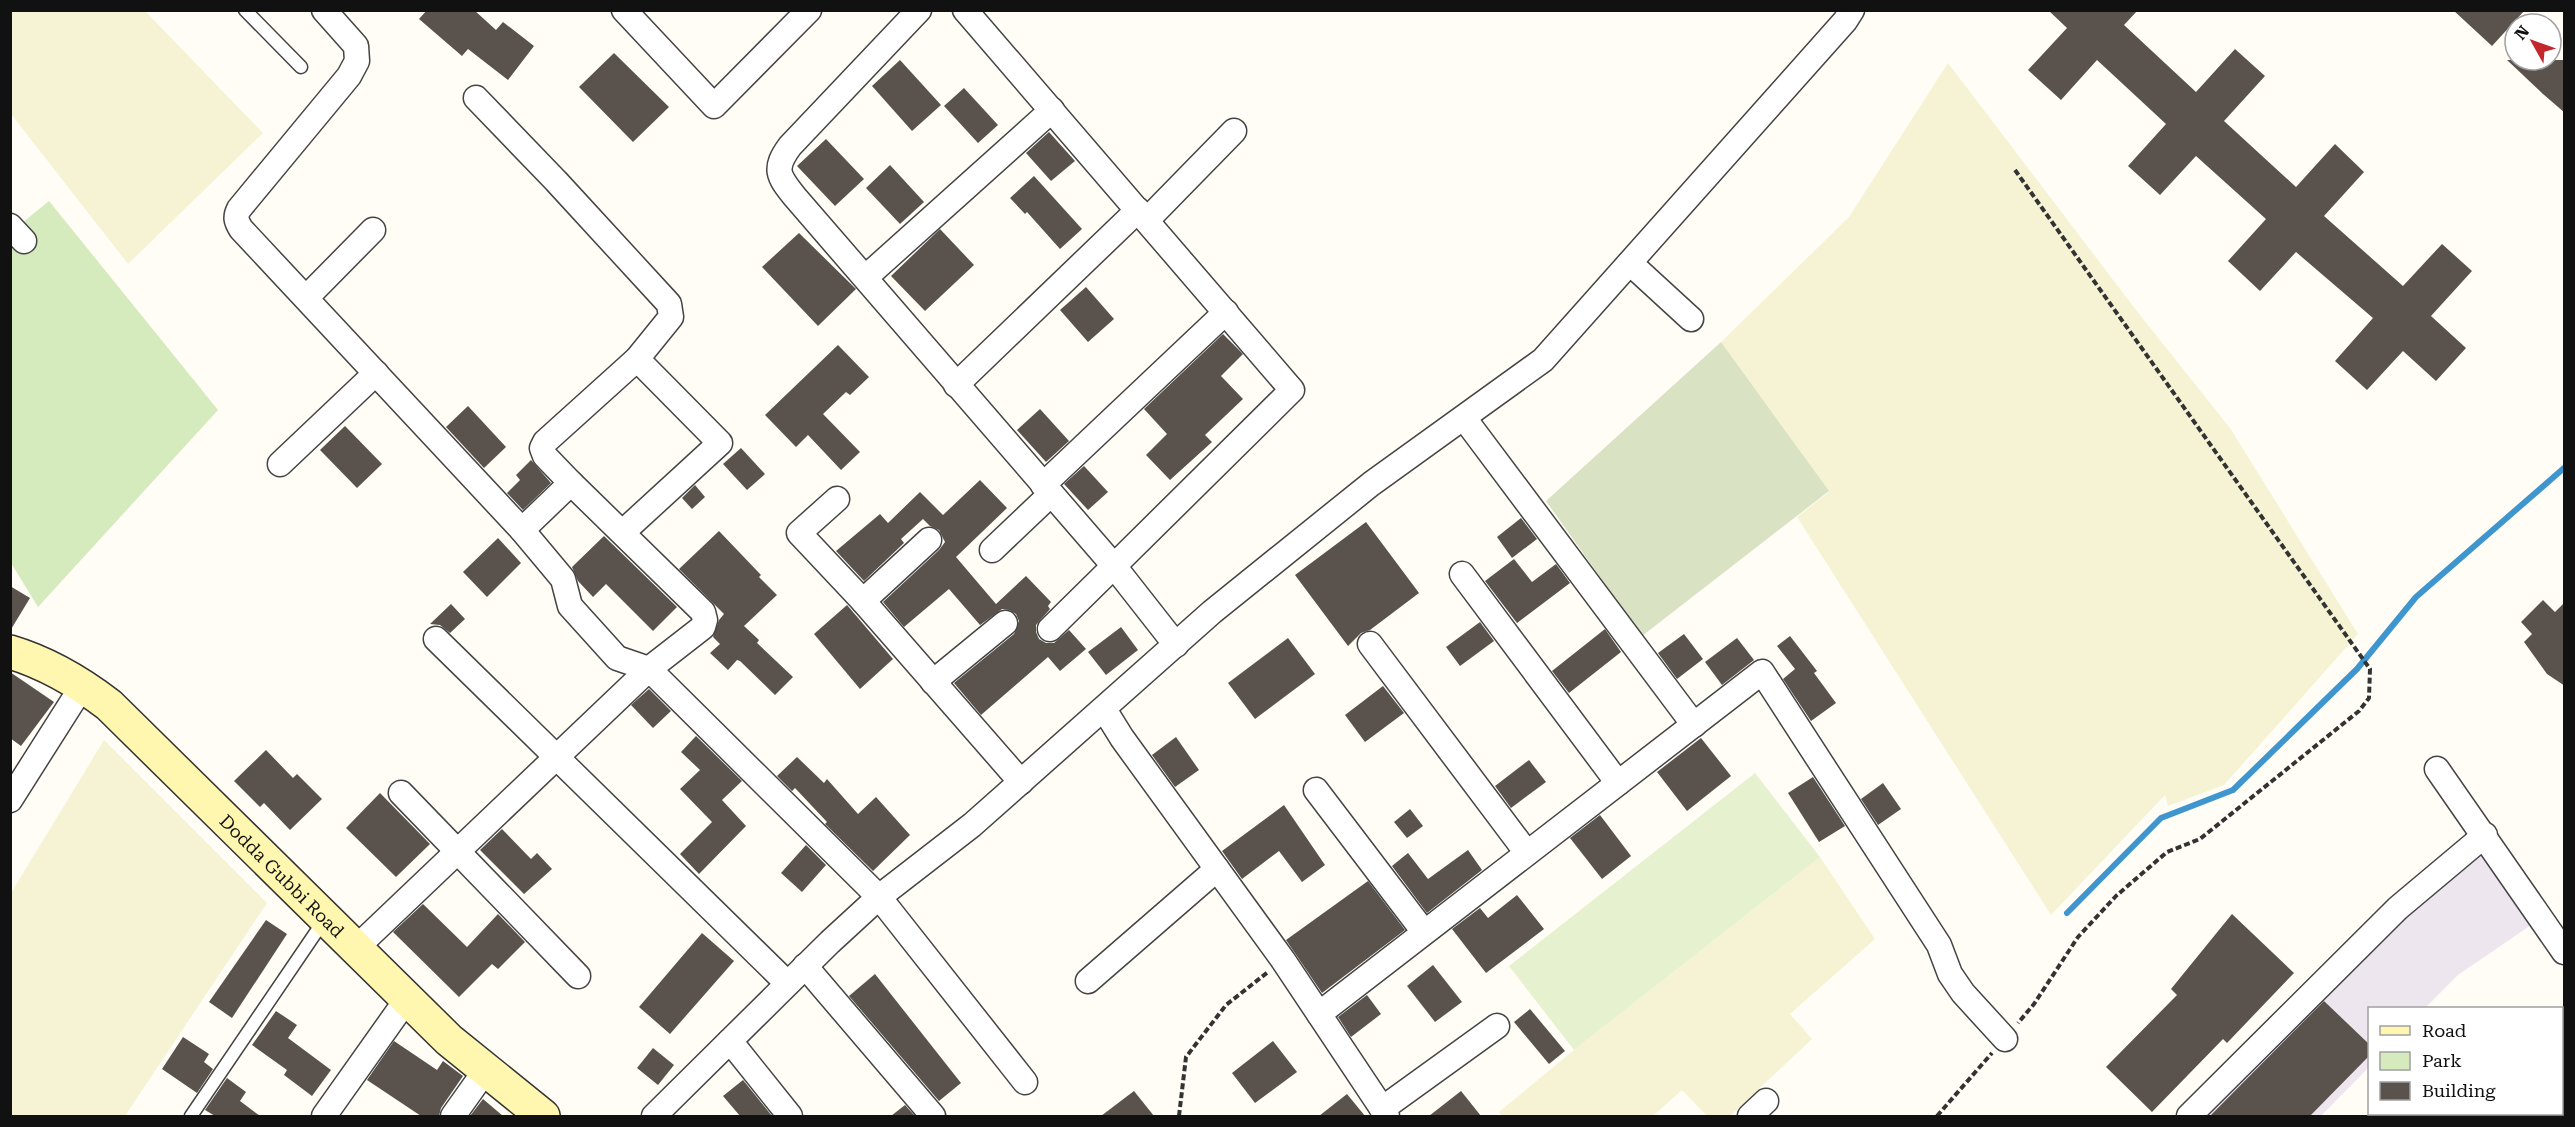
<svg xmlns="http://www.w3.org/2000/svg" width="2575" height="1127" font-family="'Roboto Serif',serif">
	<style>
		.industrial { fill: #eee6ef }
		.farmland { fill: #f6f3d4 }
		.green { fill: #d5ebbd }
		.cemetery { fill: #d9e3c4 }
		.pitch { fill: #e6f2cf }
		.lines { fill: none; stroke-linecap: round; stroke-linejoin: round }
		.stream { stroke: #3f96cf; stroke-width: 6 }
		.building { fill: #5a524d }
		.service-casing { stroke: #444; stroke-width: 15 }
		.minor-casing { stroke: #444; stroke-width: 27 }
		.secondary-casing { stroke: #333; stroke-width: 36 }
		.path { stroke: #333; stroke-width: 4; stroke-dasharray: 6 3; stroke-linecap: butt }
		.service { stroke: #fff; stroke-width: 12 }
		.minor { stroke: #fff; stroke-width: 24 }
		.secondary { stroke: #fff6b0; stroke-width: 33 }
		.labels { text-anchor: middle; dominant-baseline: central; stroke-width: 6; stroke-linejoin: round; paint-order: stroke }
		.street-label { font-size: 18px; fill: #111; stroke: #fff }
	</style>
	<rect width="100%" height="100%" fill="#fffdf5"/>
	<polygon class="industrial" points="2481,846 2534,923 2458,975 2425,1008 2370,1008 2369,1067 2321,1116 2202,1116"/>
	<g class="farmland">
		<polygon points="11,10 145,11 263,133 128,264 11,114"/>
		<polygon points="1948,63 2136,310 2230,428 2358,634 2224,785 2168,806 2165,795 2051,915 1797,517 1829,492 1721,342 1849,217"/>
		<polygon points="104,740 267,903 125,1116 11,1116 11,893"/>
		<polygon points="1820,857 1875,939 1790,1014 1812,1039 1730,1116 1707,1116 1682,1090 1653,1116 1502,1116 1499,1112 1574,1050"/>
	</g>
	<polygon class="green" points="49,201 218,410 38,607 11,563 11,232"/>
	<polygon class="cemetery" points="1721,342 1829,491 1642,636 1546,501"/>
	<polygon class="pitch" points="1755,773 1820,857 1574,1050 1509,966"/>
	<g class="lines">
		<polyline class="stream" points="2067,913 2161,818 2233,790 2357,669 2416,597 2564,468"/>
	</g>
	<g class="building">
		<polygon points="427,10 474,10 496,30 503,22 534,46 508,80 468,49 462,56 419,19"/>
		<polygon points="2048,10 2138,10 2124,25 2196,92 2235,49 2265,76 2224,121 2296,187 2335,144 2364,172 2324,216 2403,286 2442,244 2472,271 2431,316 2466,348 2436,381 2403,351 2367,390 2335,361 2373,318 2296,252 2260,291 2228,261 2266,219 2196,156 2160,195 2128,166 2166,124 2097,60 2061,100 2028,70 2067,28"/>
		<polygon points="2453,10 2525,10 2492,46"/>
		<polygon points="614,53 669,107 633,142 579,87"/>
		<polygon points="900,60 941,105 912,131 872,86"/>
		<polygon points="2507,60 2565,60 2565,113 2543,94"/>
		<polygon points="964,88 998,125 978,143 944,106"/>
		<polygon points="1049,132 1075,161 1051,181 1026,153"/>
		<polygon points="826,139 864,179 835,206 797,166"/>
		<polygon points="890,165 924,202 900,224 866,188"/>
		<polygon points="1034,176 1082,229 1060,249 1027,212 1025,214 1010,198"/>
		<polygon points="940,229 974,265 925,311 891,276"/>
		<polygon points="799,233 856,289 818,326 762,267"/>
		<polygon points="1086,287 1114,319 1088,342 1060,310"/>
		<polygon points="1223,334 1243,354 1221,376 1243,399 1205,435 1212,442 1170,480 1146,455 1167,434 1144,409"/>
		<polygon points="838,345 869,377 850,395 846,392 823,414 860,452 841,470 808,435 796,447 765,415"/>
		<polygon points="468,406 506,447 484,468 446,427"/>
		<polygon points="1040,409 1069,441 1046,462 1017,430"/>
		<polygon points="345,426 382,464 357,488 320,450"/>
		<polygon points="741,448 765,474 747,490 723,464"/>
		<polygon points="531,460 551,483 523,510 507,493 520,480 516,475"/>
		<polygon points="1084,466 1108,492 1088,510 1064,484"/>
		<polygon points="980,480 1007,508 956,557 996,604 1026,576 1051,602 1048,606 1050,609 1036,625 1036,632 1039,639 1046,643 1054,643 1069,630 1086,649 1060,671 1048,657 981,715 954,683 1014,634 1019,621 1016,614 1009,610 1002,609 980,625 949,589 904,627 883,602 939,550 945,542 939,530 930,526 923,519 901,539 904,543 864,581 836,551 880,514 888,523 920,492 943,515"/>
		<polygon points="695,485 705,497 692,509 682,498"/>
		<polygon points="1521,518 1537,539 1512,558 1497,537"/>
		<polygon points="1366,522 1419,593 1370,630 1361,633 1348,646 1295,575"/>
		<polygon points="719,531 761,575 759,577 777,595 744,626 759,640 757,643 793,677 775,695 740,661 737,660 728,670 710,653 720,644 713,637 719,620 724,614 679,569"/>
		<polygon points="604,536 677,607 653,631 606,584 593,597 578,581 572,567"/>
		<polygon points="498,538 521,563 487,597 463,572"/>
		<polygon points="1514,559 1532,582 1556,564 1570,583 1517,623 1485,581"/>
		<polygon points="10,586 30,598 10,631"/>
		<polygon points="2543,600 2555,612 2565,602 2565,686 2547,674 2524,642 2532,634 2521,622"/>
		<polygon points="451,604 465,619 450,633 440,625 430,624"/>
		<polygon points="847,605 893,659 860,689 814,634"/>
		<polygon points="1480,622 1494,641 1460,666 1446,647"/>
		<polygon points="1121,627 1138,650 1106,675 1088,652"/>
		<polygon points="1605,629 1621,652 1569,693 1552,671"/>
		<polygon points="1684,634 1703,659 1677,679 1658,653"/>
		<polygon points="1790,636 1817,671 1814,673 1836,703 1811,721 1783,679 1795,669 1777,646"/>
		<polygon points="1288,638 1315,674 1255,719 1228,683"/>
		<polygon points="1737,638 1754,660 1722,685 1705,662"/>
		<polygon points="10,672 54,702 21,746 10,738"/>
		<polygon points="1383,686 1404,713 1365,742 1345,715"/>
		<polygon points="649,689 671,711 653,728 631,705"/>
		<polygon points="696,736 742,781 722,800 746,826 699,874 680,854 712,822 680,789 700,770 681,752"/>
		<polygon points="1176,737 1199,770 1175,787 1152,755"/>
		<polygon points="1701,738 1731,776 1687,811 1657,772"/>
		<polygon points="266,750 293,778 297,774 322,799 290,830 264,803 260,807 234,781"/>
		<polygon points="797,757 824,783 827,779 858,814 876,797 910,835 873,871 825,824 827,822 795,788 792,791 777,776"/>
		<polygon points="1529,760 1546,782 1511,808 1495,786"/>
		<polygon points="1813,777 1845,826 1819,842 1788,793"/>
		<polygon points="1883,783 1901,809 1878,825 1861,799"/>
		<polygon points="380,793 430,844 396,877 346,828"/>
		<polygon points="1284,805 1325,865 1302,882 1279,851 1242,879 1222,851"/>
		<polygon points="1410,809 1423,826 1407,838 1394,822"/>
		<polygon points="1600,815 1631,856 1602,879 1570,838"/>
		<polygon points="502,829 531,859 537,853 552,869 524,894 480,850"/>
		<polygon points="806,845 826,865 802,892 781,873"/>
		<polygon points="1468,850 1482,870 1427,913 1392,866 1408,853 1428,879"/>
		<polygon points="1368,881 1405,930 1322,993 1286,940"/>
		<polygon points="1517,895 1544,929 1486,973 1452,929 1480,908 1488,918"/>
		<polygon points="423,904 467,947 498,914 525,942 498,969 492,964 459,997 393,932"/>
		<polygon points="2232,914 2294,973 2227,1043 2223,1039 2152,1112 2106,1067 2177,995 2171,989"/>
		<polygon points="266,920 287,934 232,1018 209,1002"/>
		<polygon points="702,933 734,961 670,1034 639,1007"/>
		<polygon points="1433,965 1462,1002 1435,1022 1407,986"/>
		<polygon points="875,974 961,1083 939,1101 849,996"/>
		<polygon points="1367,995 1381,1014 1351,1037 1338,1017"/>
		<polygon points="2324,1001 2370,1045 2370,1055 2310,1116 2210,1116"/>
		<polygon points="1530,1009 1565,1051 1549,1064 1514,1022"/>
		<polygon points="276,1011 297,1025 288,1038 331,1070 312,1096 284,1075 287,1070 252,1045"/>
		<polygon points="183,1037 209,1054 204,1062 213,1069 197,1093 162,1069"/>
		<polygon points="394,1041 437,1070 443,1061 463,1076 441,1108 439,1116 421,1116 367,1080"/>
		<polygon points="1273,1041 1297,1072 1255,1103 1232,1073"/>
		<polygon points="653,1048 674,1065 658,1085 637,1068"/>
		<polygon points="227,1078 246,1092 240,1101 260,1116 215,1116 205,1110"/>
		<polygon points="743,1080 772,1116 740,1116 723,1096"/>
		<polygon points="1134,1091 1154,1116 1101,1116"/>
		<polygon points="1461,1091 1481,1116 1429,1116"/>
		<polygon points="1347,1094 1365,1116 1319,1116"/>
		<polygon points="483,1099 503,1116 470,1116"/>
		<polygon points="905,1105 915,1116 891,1116"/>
	</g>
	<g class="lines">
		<defs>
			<g id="service">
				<polyline points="245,10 301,67"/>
				<polyline points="191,1116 325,919"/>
			</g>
			<g id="minor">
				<path d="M324 10 356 46 357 61 349 76 239 209C235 217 236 221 241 229L522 530 563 579 570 606 617 658 649 669 879 897 1025 1082"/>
				<polyline points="624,10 714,106 809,10"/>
				<path d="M919 10 790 146C773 169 778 176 795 197L1114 566 1050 629"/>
				<polyline points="965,10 1292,390 1114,566 1176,645"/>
				<polyline points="476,98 556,181 669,304 671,317 637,359 545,442 542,448 545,456 571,483 522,530"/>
				<polyline points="1147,220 1234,131"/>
				<polyline points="10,226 24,241"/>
				<polyline points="1630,263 1691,319"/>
				<polyline points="866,277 1052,110"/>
				<polyline points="306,298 373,230"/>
				<polyline points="956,385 1138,210"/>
				<polyline points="1464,418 1694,725"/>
				<polyline points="280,464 376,373"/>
				<polyline points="1043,485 1226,312"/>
				<polyline points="837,499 799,533 863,601 1021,782"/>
				<polyline points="623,532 720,443 637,359"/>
				<polyline points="992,550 1051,494"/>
				<polyline points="1462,574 1618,783"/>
				<polyline points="863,601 929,540"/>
				<polyline points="436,639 787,983"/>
				<polyline points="1370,644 1527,853"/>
				<polyline points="933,682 1005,623"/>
				<polyline points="1104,709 1122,738 1283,960 1387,1116"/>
				<polyline points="2437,769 2564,952"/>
				<polyline points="1316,790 1424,932"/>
				<polyline points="401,793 578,976"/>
				<polyline points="10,800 83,685"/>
				<polyline points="355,949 649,669 703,627 705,620 703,612 571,483"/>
				<polyline points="805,966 933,1116"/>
				<polyline points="1088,981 1217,869"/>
				<polyline points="1319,1014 1762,672 1939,945 1950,974 1963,993 2005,1039"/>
				<polyline points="730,1041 790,1116"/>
				<polyline points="1382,1109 1497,1026"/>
				<polyline points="324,1116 407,999"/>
				<polyline points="453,1116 485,1071"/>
				<polyline points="654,1116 830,942 879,897 972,825 1212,612 1371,484 1543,360 1845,21 1852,10"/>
				<polyline points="1750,1116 1766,1101"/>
				<polyline points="2189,1116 2398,908 2485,835"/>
			</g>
			<g id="secondary">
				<path id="s1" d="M10 652C47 663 79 682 109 705L449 1040 543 1116"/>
				<polyline points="2562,1040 2564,1038"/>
				<polyline points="2445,1116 2448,1114"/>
			</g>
		</defs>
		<use href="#service" class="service-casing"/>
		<use href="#minor" class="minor-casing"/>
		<use href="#secondary" class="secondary-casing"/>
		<g class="path">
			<polyline points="2015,170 2370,669 2369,698 2359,711 2200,839 2167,852 2116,896 2078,937 2034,1004 2018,1023"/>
			<polyline points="1179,1116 1186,1057 1226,1005 1268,972"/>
			<polyline points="1937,1116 1992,1053"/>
		</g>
		<use href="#service" class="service"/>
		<use href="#minor" class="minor"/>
		<use href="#secondary" class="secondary"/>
	</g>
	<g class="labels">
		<g class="street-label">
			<text stroke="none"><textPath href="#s1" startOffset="356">Dodda Gubbi Road</textPath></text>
		</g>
	</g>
	<rect width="2575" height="1127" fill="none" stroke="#111111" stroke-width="24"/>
	<rect x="2368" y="1007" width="195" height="108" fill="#ffffff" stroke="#a0a0a0" stroke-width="1.5"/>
	<rect x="2380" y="1026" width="30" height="9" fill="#fff6b0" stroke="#a0a0a0" stroke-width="1.5"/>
	<text x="2422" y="1037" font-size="18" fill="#111111">Road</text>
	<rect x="2380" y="1052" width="30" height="18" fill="#d5ebbd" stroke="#a0a0a0" stroke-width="1.5"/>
	<text x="2422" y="1067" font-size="18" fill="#111111">Park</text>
	<rect x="2380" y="1082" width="30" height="18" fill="#5a524d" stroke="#a0a0a0" stroke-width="1.5"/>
	<text x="2422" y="1097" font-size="18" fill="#111111">Building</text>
	<g transform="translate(2533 42) rotate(310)"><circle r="28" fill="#ffffff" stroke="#a0a0a0" stroke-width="1.5"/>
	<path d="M0-4.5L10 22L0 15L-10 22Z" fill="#c4262e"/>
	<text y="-9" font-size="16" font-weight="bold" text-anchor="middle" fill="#111111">N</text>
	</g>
</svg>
